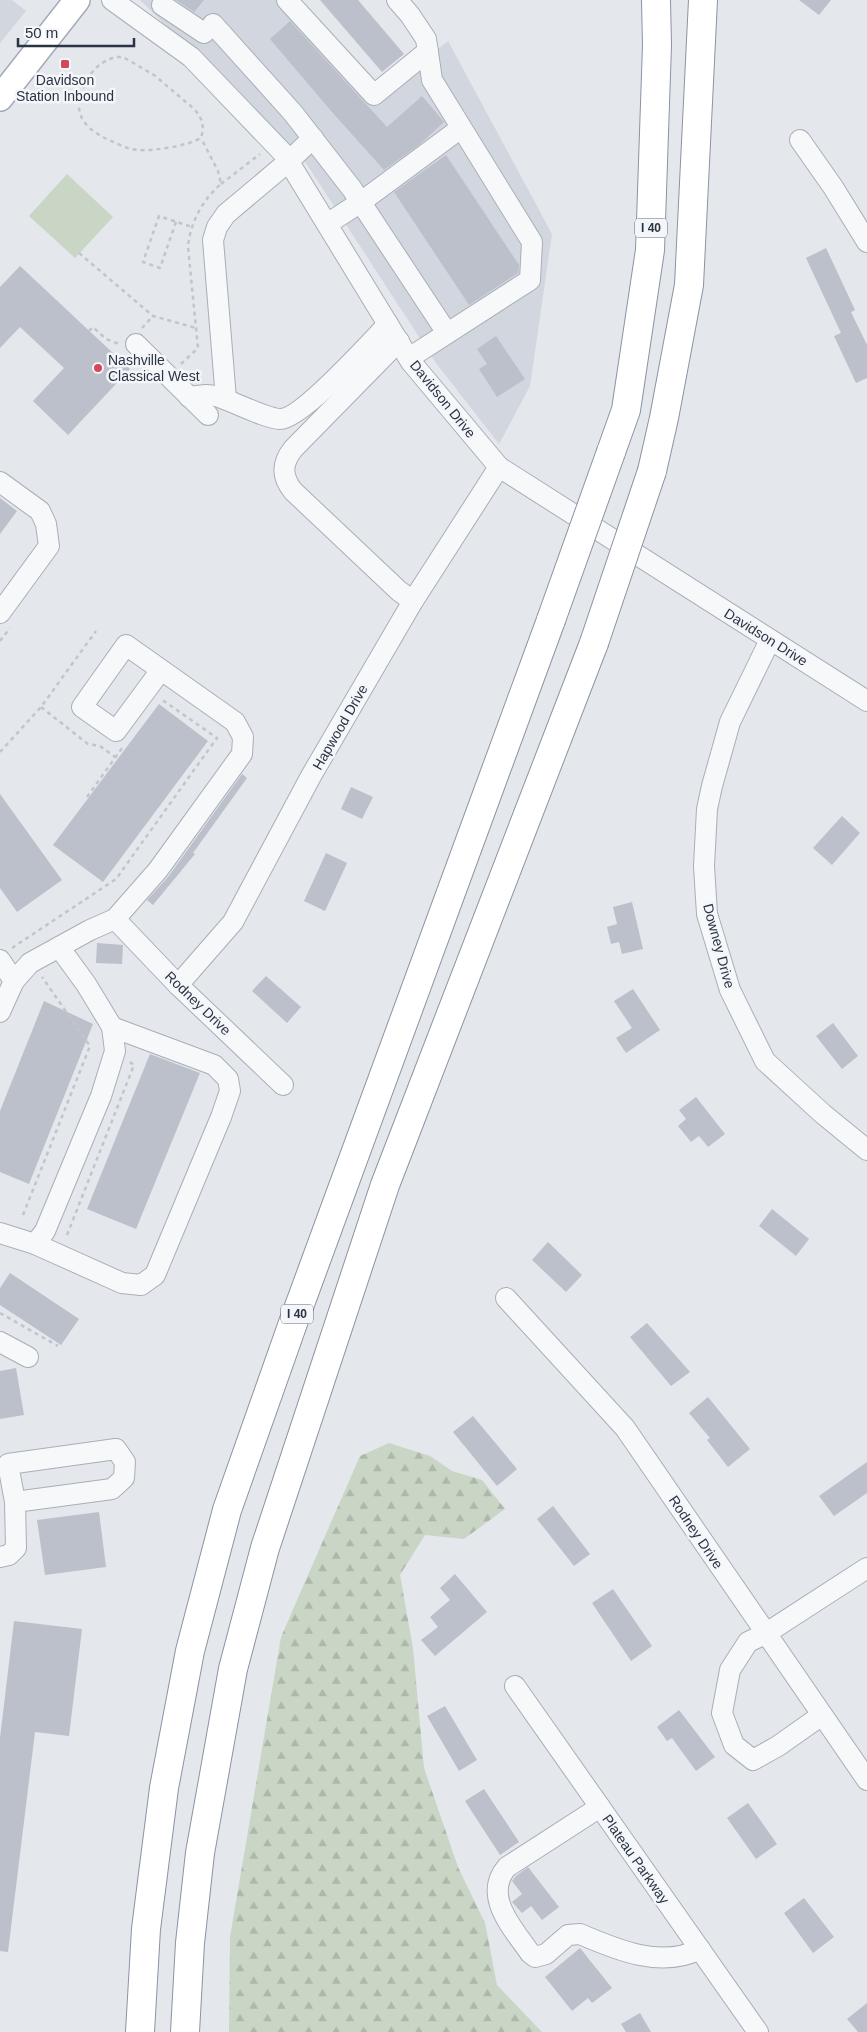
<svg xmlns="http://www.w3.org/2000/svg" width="867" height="2032" font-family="Helvetica,sans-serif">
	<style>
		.built { fill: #d2d6de }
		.forest { fill: url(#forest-firs) }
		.pitch { fill: #c9d6c5 }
		.building { fill: #bbc0ca }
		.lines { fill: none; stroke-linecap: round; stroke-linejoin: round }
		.minor-casing { stroke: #a9aeb7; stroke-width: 22 }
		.major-casing { stroke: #a3abb8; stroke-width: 28 }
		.highway-casing { stroke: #8b94a3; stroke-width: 30 }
		.path { stroke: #c2c5cb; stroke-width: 2.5; stroke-dasharray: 4 4; stroke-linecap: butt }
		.minor { stroke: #f7f8fa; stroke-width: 20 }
		.major { stroke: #fff; stroke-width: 25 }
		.highway { stroke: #fff; stroke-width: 28 }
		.highway-bridge-casing { stroke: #8b94a3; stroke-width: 30; stroke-linecap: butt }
		.highway-bridge { stroke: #fff; stroke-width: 28 }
		.poi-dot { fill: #d1495b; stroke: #f4f6f9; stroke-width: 2 }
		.labels { text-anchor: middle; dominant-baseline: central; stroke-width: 5; stroke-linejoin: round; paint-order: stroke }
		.shield { fill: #f4f6f9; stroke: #676e7b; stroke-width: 1 }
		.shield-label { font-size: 12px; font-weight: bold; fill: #2b3445 }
		.poi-label { font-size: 14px; fill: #2b3445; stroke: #f4f6f9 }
		.street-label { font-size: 14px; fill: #2b3445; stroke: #f4f6f9 }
	</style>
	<defs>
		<pattern id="forest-firs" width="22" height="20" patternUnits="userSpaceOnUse" patternTransform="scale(1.25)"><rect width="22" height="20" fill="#c9d6c5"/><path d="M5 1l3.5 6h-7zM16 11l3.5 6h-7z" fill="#adb8ab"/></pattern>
	</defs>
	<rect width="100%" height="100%" fill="#e4e7ec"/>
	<g class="built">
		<polygon points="0,0 12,0 26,11 0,43"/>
		<polygon points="140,0 282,0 374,101 448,41 552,234 530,386 499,444 436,363 306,163"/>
	</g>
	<polygon class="forest" points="389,1443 430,1456 452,1471 482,1480 505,1509 464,1539 425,1535 400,1575 413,1648 424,1768 458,1867 485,1923 497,1985 542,2032 229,2032 230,1937 281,1637 360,1456"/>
	<polygon class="pitch" points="67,174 113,217 75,258 29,216"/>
	<g class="building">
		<polygon points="176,0 204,0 194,12"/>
		<polygon points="320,0 358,0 404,54 382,72"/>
		<polygon points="799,0 831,0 819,15"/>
		<polygon points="290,21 387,127 422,96 444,122 419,145 384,170 332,112 270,39"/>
		<polygon points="446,155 519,265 518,273 469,305 394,192"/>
		<polygon points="826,248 855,310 851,312 867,345 867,378 856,383 834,336 841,333 806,258"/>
		<polygon points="20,266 130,369 68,435 33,401 64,368 20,327 0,348 0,287"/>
		<polygon points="496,336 525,379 497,397 479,369 487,364 477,349"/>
		<polygon points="0,498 17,511 0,534"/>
		<polygon points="159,704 208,741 103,882 53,845"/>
		<polygon points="242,774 247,778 193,853 195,854 153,905 147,900 168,877"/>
		<polygon points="351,787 373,797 362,819 341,809"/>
		<polygon points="0,794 62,880 17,912 0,888"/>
		<polygon points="842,816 860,833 832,865 813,848"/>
		<polygon points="326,853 347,863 325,911 304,901"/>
		<polygon points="632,902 643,949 622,954 619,942 611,944 607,927 617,924 613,907"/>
		<polygon points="97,943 123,945 122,964 96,963"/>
		<polygon points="266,976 301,1007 287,1023 252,991"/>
		<polygon points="633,989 660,1030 626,1053 616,1038 632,1028 614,1001"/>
		<polygon points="44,1001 93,1024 29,1184 0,1172 0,1111"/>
		<polygon points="833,1023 858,1056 842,1069 816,1036"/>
		<polygon points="150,1054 200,1073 136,1229 87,1209"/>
		<polygon points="696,1097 725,1134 708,1147 699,1136 691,1142 678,1126 686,1119 679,1110"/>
		<polygon points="772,1209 809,1239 796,1256 759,1226"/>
		<polygon points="548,1242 582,1275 566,1292 532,1260"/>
		<polygon points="10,1273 79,1319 61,1345 0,1305 0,1288"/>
		<polygon points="647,1323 690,1372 671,1386 630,1337"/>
		<polygon points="16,1368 24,1415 0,1419 0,1371"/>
		<polygon points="708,1397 750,1449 728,1467 707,1440 710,1438 689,1413"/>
		<polygon points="473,1416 517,1469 497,1486 453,1432"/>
		<polygon points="867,1462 867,1493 834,1516 819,1496"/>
		<polygon points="553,1506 590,1554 574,1566 537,1519"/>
		<polygon points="99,1512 106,1567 45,1575 37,1520"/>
		<polygon points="455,1574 487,1612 435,1656 421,1640 438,1627 430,1617 450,1600 440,1588"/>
		<polygon points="613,1589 652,1646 631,1661 592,1603"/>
		<polygon points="14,1621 82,1629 69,1736 35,1732 8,1952 0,1951 0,1738"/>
		<polygon points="445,1706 477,1760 459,1771 427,1716"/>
		<polygon points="679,1710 715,1757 696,1771 672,1738 667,1741 657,1727"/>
		<polygon points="484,1789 519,1842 500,1855 465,1801"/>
		<polygon points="748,1803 777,1844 756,1859 727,1818"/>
		<polygon points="528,1867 559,1907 542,1920 531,1906 522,1913 512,1902 522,1894 512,1881 516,1876"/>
		<polygon points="804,1898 834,1937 813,1953 784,1913"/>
		<polygon points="580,1948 612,1988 592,2003 588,1998 572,2011 545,1977"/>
		<polygon points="867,2003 867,2032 858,2032 847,2019"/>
		<polygon points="640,2013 651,2032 626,2032 621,2024"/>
	</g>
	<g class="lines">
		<defs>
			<g id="minor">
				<polyline points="112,0 191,57 284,154 411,362 499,467 867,701"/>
				<polyline points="287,0 374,95 428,51"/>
				<polyline points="397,0 410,15 426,39 432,80 532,242 530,280 409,358"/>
				<polyline points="162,5 204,33"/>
				<polyline points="213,24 293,113 352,189 447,333"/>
				<polyline points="800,140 833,187 867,242"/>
				<polyline points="327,224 361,202 461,128"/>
				<path d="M399 341 293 449C282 463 281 476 293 491L399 591 413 601"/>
				<polyline points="136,344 208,415"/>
				<path d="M189 397 206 395 216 396C232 401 267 419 280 419 301 419 371 342 388 324"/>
				<polyline points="226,399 213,240 217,227 226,214 289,161 313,138"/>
				<polyline points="0,482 40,511 46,524 49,546 0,613"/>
				<polyline points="770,640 730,722 712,786 707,809 704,866 707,914 730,990 765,1061 823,1114 867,1150"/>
				<polyline points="115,919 178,985 283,1085"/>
				<polyline points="0,960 14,981"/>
				<polyline points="178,985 233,922 311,776 413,601 499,467"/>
				<polyline points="0,1012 14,981 30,963 90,930 115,919 158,870 242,754 243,737 235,722 126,645 82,707 116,731 161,670"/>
				<polyline points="0,1233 35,1244 45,1231 101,1096 115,1051 112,1027 86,984 59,947"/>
				<polyline points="35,1244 122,1283 141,1285 155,1275 221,1117 230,1091 228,1079 214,1065 112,1027"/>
				<polyline points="506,1298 625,1428 867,1780"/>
				<polyline points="0,1342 28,1357"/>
				<polyline points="0,1557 9,1555 16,1548 15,1502 8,1464 116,1449 125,1462 124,1478 112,1489 15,1502"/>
				<polyline points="515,1686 758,2032"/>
				<polyline points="822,1715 778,1746 753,1760 734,1745 722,1713 730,1670 748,1642 765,1634 867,1568"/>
				<path d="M600 1807 507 1867C482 1896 513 1928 530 1953L535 1957 546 1954 568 1935 580 1934C617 1950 662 1969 700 1949"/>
			</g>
			<polyline id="major" points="0,98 77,0"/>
			<g id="highway">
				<polyline points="611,452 626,410 650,250 657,45 656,0"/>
				<polyline points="652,471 664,418 689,285 703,0"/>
				<polyline points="140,2032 146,1929 164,1788 190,1651 227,1510 293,1323 551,620"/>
				<polyline points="185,2032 190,1943 200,1853 233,1669 265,1548 385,1185 594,643"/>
			</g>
		</defs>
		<use href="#minor" class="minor-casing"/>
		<use href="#major" class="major-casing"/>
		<use href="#highway" class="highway-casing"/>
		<g class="path">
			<path d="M117 57H123L154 75 193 108C202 117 205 125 201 138 187 146 154 151 138 150 127 149 118 144 109 140 81 127 71 111 86 82 93 69 102 60 117 57Z"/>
			<polyline points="221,184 260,154"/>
			<polyline points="176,222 160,268 143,262 159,216 192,227"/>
			<polyline points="79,253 153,316 196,328"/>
			<polyline points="142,328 153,316"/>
			<polyline points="89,331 93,327 106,339 119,344"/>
			<path d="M181 364 198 348 188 247C190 223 203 199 221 184L218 171 201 138"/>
			<polyline points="0,641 10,628"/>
			<polyline points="41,707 88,744 100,746 115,757"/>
			<polyline points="0,752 41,707 96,631"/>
			<polyline points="87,797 122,748"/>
			<polyline points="12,948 116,879 217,738 161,699"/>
			<polyline points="23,1215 90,1046 42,977"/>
			<polyline points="67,1235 134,1065 130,1062"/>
			<polyline points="0,1313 58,1346"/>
		</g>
		<use href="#minor" class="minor"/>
		<use href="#major" class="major"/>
		<use href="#highway" class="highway"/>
		<defs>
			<g id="highway-bridge">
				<polyline points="551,620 611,452"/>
				<polyline points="594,643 652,471"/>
			</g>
		</defs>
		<use href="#highway-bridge" class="highway-bridge-casing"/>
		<use href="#highway-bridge" class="highway-bridge"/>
	</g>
	<g class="poi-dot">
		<rect x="60" y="59" width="10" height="10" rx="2.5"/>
		<circle cx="98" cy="368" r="5"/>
	</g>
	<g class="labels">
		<g class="shield">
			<rect x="635" y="218.5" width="32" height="19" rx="4"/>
			<rect x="281" y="1304.5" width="32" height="19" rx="4"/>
		</g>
		<g class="shield-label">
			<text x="651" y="228">I 40</text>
			<text x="297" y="1314">I 40</text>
		</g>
		<g class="poi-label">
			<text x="65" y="80">Davidson<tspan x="65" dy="16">Station Inbound</tspan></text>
			<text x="108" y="360" text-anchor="start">Nashville<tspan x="108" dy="16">Classical West</tspan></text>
		</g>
		<g class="street-label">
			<text transform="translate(443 399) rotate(51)">Davidson Drive</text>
			<text transform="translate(766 637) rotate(32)">Davidson Drive</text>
			<text transform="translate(340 727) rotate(-60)">Hapwood Drive</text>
			<text transform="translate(719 946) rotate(75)">Downey Drive</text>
			<text transform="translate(198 1003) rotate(44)">Rodney Drive</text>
			<text transform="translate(696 1532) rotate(56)">Rodney Drive</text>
			<text transform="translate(636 1859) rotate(55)">Plateau Parkway</text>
		</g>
	</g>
	<path d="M18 38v8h116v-8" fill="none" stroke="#2b3445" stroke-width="2.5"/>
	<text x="25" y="38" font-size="15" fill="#2b3445" stroke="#f4f6f9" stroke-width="4" paint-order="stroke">50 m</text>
</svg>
